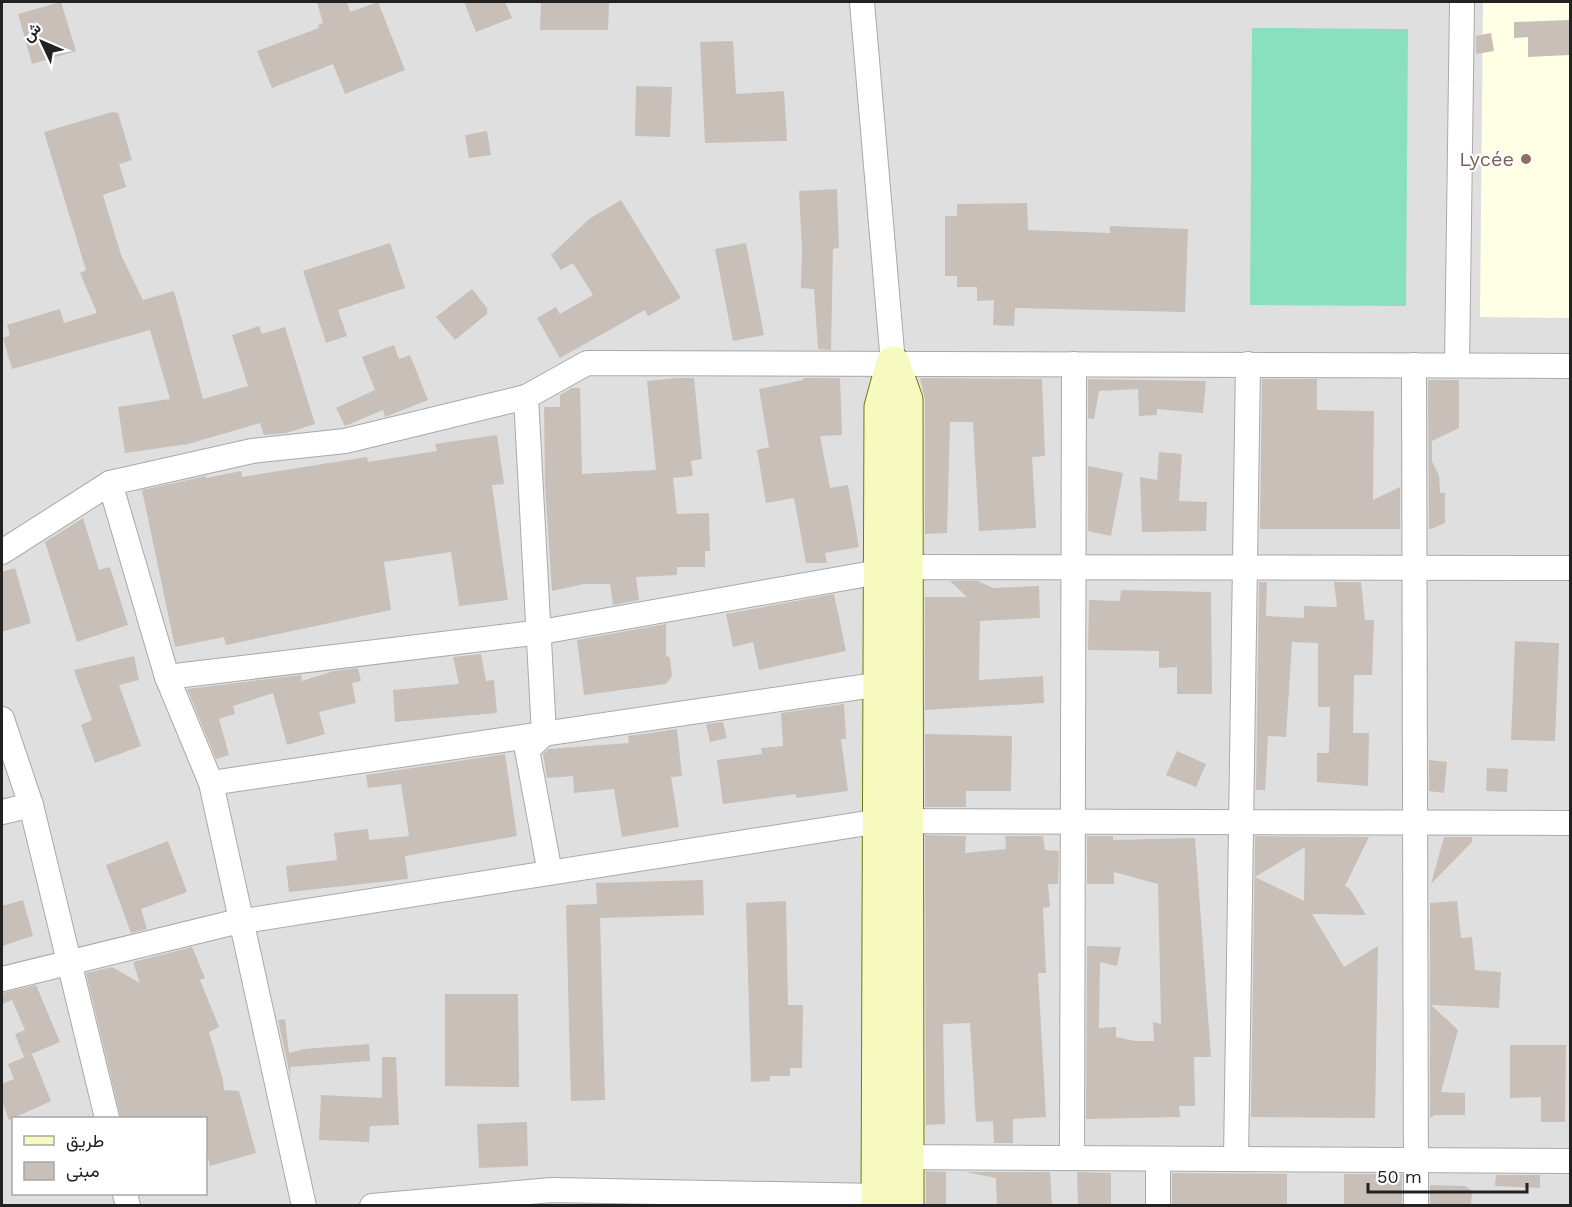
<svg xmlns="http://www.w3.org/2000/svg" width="1572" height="1207" font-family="'Work Sans',Vazirmatn,sans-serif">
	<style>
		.residential { fill: #e0dfdf; fill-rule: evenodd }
		.education { fill: #ffffe5 }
		.pitch { fill: #88e0be }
		.building { fill: #c7bfb8; fill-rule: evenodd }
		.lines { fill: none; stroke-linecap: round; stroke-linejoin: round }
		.minor-casing { stroke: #a9a9a9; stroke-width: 26 }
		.secondary-casing { stroke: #707d05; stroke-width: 35 }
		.minor { stroke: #fff; stroke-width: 24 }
		.secondary { stroke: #f7fabf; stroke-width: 33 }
		.education-dot { fill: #8d6e63; stroke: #fff; stroke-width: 2 }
		.labels { text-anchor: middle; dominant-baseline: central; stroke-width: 4.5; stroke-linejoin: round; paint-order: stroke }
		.education-label { font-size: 20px; fill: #785e54; stroke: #fff; text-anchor: end }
	</style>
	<rect width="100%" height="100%" fill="#f2efe9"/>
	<path class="residential" d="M2 2H1570V1205L2 1206ZM14 1118H206V1194H14Z"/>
	<polygon class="education" points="1483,2 1570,2 1570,318 1480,317"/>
	<polygon class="pitch" points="1252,28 1408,29 1406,306 1250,305"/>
	<g class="building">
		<polygon points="61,2 76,51 32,64 18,14"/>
		<polygon points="317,2 347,2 350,12 378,2 405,70 345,94 333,64 272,88 257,51 319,28 318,25 323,23"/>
		<polygon points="464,2 505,2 512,18 476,32"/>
		<polygon points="541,2 609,2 608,30 540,30"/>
		<polygon points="1569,20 1570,55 1528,57 1528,37 1514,38 1514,22"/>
		<polygon points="1491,33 1494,51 1476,54 1476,36"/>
		<polygon points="733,41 736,94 784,91 787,141 705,143 700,42"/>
		<polygon points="636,86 672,87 670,137 635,136"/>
		<polygon points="112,112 118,113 132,160 119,164 126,187 103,195 121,255 143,300 174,291 203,399 248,386 232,335 259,326 262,334 285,327 315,424 286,433 264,435 260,423 188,444 125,453 118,407 170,399 150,330 12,369 3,338 10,335 7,325 60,309 64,323 97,313 80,273 86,270 44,132"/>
		<polygon points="487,131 491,155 469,158 465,135"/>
		<polygon points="837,189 839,248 833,249 831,350 818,349 814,289 801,288 802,250 799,191"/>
		<polygon points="621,200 681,298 648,316 645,310 560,358 537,318 556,307 560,314 593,295 573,263 561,270 551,255 589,219"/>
		<polygon points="1027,203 1028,230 1110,233 1110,226 1188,229 1185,312 1015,308 1014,326 993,325 994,300 977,301 977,287 957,287 957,276 945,276 945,216 957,216 957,204"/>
		<polygon points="390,243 405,288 338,310 347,336 326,343 303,271"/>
		<polygon points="746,243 764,335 733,341 715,249"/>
		<polygon points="472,289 487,308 487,314 455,340 436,317"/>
		<polygon points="394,345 399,359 410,355 428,400 385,417 383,410 345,426 336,408 375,390 362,357"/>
		<polygon points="678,378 694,378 702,459 691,461 693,476 673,478 677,514 709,513 710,551 705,551 705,567 677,567 677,575 636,577 639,600 613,605 610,584 584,584 552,591 545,485 544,407 560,407 560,395 572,388 580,388 582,474 656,470 647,381"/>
		<polygon points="803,378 840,378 842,435 820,436 830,488 848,485 859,547 825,553 827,563 806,563 794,498 766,503 757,450 769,447 759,389 803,380"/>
		<polygon points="920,378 1042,379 1045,456 1032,457 1036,528 979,531 973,422 950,422 947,533 925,534 925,400"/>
		<polygon points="1088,379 1206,381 1203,413 1157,409 1157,415 1139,416 1138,389 1099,391 1094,419 1088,418"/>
		<polygon points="1262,379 1317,379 1317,410 1374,411 1373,500 1400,487 1400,529 1260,529"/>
		<polygon points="1428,380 1459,380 1459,428 1432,441 1432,461 1439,476 1440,493 1445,493 1445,523 1431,529 1429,529"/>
		<polygon points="497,435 504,484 492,485 508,600 459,606 451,552 384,562 391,610 226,645 224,637 175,647 142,490 206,476 206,478 241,471 242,477 367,457 368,462 437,451 435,444"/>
		<polygon points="1159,452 1182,454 1179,501 1207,502 1206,531 1142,532 1140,477 1157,480"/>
		<polygon points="1088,466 1123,473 1111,536 1088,531"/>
		<polygon points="83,518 99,570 110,567 128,625 77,642 45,542"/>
		<polygon points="15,568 31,623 2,632 2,572"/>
		<polygon points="950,581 978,581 993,588 1039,586 1040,618 980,621 979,680 1043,676 1044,703 925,710 925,597 967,597"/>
		<polygon points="1259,582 1267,582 1266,616 1304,618 1304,606 1337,607 1334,582 1361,582 1365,620 1374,620 1372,675 1354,675 1353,733 1369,733 1368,786 1317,782 1317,753 1329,753 1330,707 1318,707 1318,643 1292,642 1286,737 1268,736 1265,790 1256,790"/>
		<polygon points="1121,590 1211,592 1212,694 1177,694 1177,667 1159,668 1159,651 1088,650 1089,600 1120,601"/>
		<polygon points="834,594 846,651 759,670 753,642 733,647 726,614"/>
		<polygon points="666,624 666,655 670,658 672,676 666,684 584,695 577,640"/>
		<polygon points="1515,641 1559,643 1555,741 1511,740"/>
		<polygon points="481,654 486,681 494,680 497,713 395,722 393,690 459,684 453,657"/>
		<polygon points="134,656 139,680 119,685 141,746 95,763 81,725 92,720 74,670"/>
		<polygon points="358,668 361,681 352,683 356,703 319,712 325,734 287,745 273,693 233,706 235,714 219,719 229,755 216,759 187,689 301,675 302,681 334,671"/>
		<polygon points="844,704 846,739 841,739 848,791 796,798 796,794 723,804 717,760 762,754 761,748 783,746 781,713"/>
		<polygon points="723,722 727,738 710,742 706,724"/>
		<polygon points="677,729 682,776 671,777 679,827 622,837 614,789 574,793 573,776 547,778 543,754 549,749 629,743 628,736"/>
		<polygon points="925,734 1012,736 1011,791 966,791 966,807 925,807"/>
		<polygon points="1177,751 1206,764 1196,787 1166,775"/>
		<polygon points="505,754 517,836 405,856 408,879 289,892 286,866 337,860 334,833 368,829 369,840 409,836 401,784 368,788 366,775"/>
		<polygon points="1429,760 1447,762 1444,793 1429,791"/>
		<polygon points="1487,768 1508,769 1507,792 1486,791"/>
		<polygon points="925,835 966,836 965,853 1006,849 1005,836 1043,836 1045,850 1059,851 1058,884 1048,884 1050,907 1043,908 1046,973 1038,973 1046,1117 1013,1119 1013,1143 994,1143 993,1121 976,1122 970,1023 943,1024 945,1124 926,1125"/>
		<polygon points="1087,836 1113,836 1113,840 1195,838 1211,1057 1194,1057 1195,1106 1179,1106 1180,1117 1086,1119 1087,946 1121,947 1117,966 1100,962 1099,1028 1116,1027 1116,1037 1135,1041 1154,1041 1153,1022 1161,1024 1161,1021 1158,884 1114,872 1114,884 1087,884"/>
		<path d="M1255 836 1369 837 1345 886 1350 889 1366 915 1312 914 1344 967 1378 946 1375 1118 1251 1117ZM1305 847 1304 901 1255 877Z"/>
		<polygon points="1444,837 1472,837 1472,842 1431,884"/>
		<polygon points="168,841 187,892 141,909 147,929 131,933 106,865"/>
		<polygon points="703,880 704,915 600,918 605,1100 571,1101 566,905 597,904 596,883"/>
		<polygon points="23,900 33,936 2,946 2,906"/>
		<polygon points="786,901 788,1005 803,1005 802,1068 790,1068 790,1076 770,1076 770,1081 751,1082 746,903"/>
		<polygon points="1457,901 1461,938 1472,937 1475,970 1501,972 1499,1008 1431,1005 1458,1030 1441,1092 1465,1093 1465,1115 1435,1115 1430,1118 1430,903"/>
		<polygon points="192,947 205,978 200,980 219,1027 209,1032 223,1080 224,1090 239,1091 256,1153 210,1166 206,1150 206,1119 121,1119 86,973 112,967 140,983 133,962"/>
		<polygon points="36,985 60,1042 24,1057 15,1034 25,1030 12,1000 2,1004 2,993"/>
		<polygon points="445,994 518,994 519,1087 445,1086"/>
		<polygon points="285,1019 289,1053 304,1049 369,1044 370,1061 290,1067 291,1080 278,1020"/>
		<polygon points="1510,1045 1566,1045 1565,1122 1541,1122 1541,1097 1510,1098"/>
		<polygon points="32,1054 51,1101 9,1120 2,1101 2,1084 14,1079 8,1064"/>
		<polygon points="382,1057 396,1057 399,1125 370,1126 369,1142 319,1140 321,1095 382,1098"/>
		<polygon points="527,1122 528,1166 479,1168 477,1124"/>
		<polygon points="926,1171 946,1172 946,1206 926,1206"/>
		<polygon points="965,1172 1050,1172 1052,1206 997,1206 996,1178"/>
		<polygon points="1077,1172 1111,1173 1111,1206 1078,1206"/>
		<polygon points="1172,1173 1287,1174 1287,1206 1172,1206"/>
		<rect x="1344" y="1174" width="58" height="32"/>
		<polygon points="1496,1175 1540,1175 1540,1188 1495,1186"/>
		<polygon points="1430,1185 1465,1186 1472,1191 1471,1206 1430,1206"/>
	</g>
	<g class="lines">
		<defs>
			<g id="minor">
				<polyline points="862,2 893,363"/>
				<polyline points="1414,365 1416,1206"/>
				<polyline points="1457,365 1462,2"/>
				<polyline points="110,483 252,451 345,441 526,397"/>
				<polyline points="2,552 110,483 167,677 211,783 304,1206"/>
				<polyline points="167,677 541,632 907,567 1570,568"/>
				<polyline points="2,719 31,805 107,1118"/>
				<polyline points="211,783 895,682"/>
				<polyline points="2,812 31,805"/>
				<polyline points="550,873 527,750 544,734 526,397 587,363 1570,366"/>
				<polyline points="2,979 231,923 880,821 1570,823"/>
				<polyline points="890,1157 1570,1161"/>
				<polyline points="1072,1158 1074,364"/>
				<polyline points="1158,1159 1158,1206"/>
				<polyline points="1236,1159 1248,364"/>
				<polyline points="125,1194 128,1206"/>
				<polyline points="372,1206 552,1190 879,1196"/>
			</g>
			<g id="secondary">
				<polyline points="893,363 906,400 907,1206"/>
				<polyline points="878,1206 881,407 893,363"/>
			</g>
		</defs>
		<use href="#minor" class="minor-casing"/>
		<use href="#secondary" class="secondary-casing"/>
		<use href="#minor" class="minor"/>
		<use href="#secondary" class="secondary"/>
	</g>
	<circle class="education-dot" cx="1526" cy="159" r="6"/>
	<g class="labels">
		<g class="education-label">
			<text x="1514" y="159">Lycée</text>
		</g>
	</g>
	<rect width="1572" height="1207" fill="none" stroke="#222222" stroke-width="6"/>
	<rect x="12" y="1117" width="195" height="78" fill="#ffffff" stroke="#a7a7a7" stroke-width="1.5"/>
	<rect x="24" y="1136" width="30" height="9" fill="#f7fabf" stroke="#a7a7a7" stroke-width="1.5"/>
	<text x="66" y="1147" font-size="18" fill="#222222">طريق</text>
	<rect x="24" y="1162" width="30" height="18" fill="#c7bfb8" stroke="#a7a7a7" stroke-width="1.5"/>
	<text x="66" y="1177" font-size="18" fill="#222222">مبنى</text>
	<g transform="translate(42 42) rotate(314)" stroke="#ffffff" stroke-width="4.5" paint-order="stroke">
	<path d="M0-4.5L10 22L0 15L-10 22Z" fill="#222222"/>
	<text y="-9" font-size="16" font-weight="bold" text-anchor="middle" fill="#222222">ش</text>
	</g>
	<path d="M1368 1183v9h159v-9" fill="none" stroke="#222222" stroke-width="3"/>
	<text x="1377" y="1183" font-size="18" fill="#222222" stroke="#ffffff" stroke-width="4.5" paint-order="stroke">50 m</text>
</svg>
